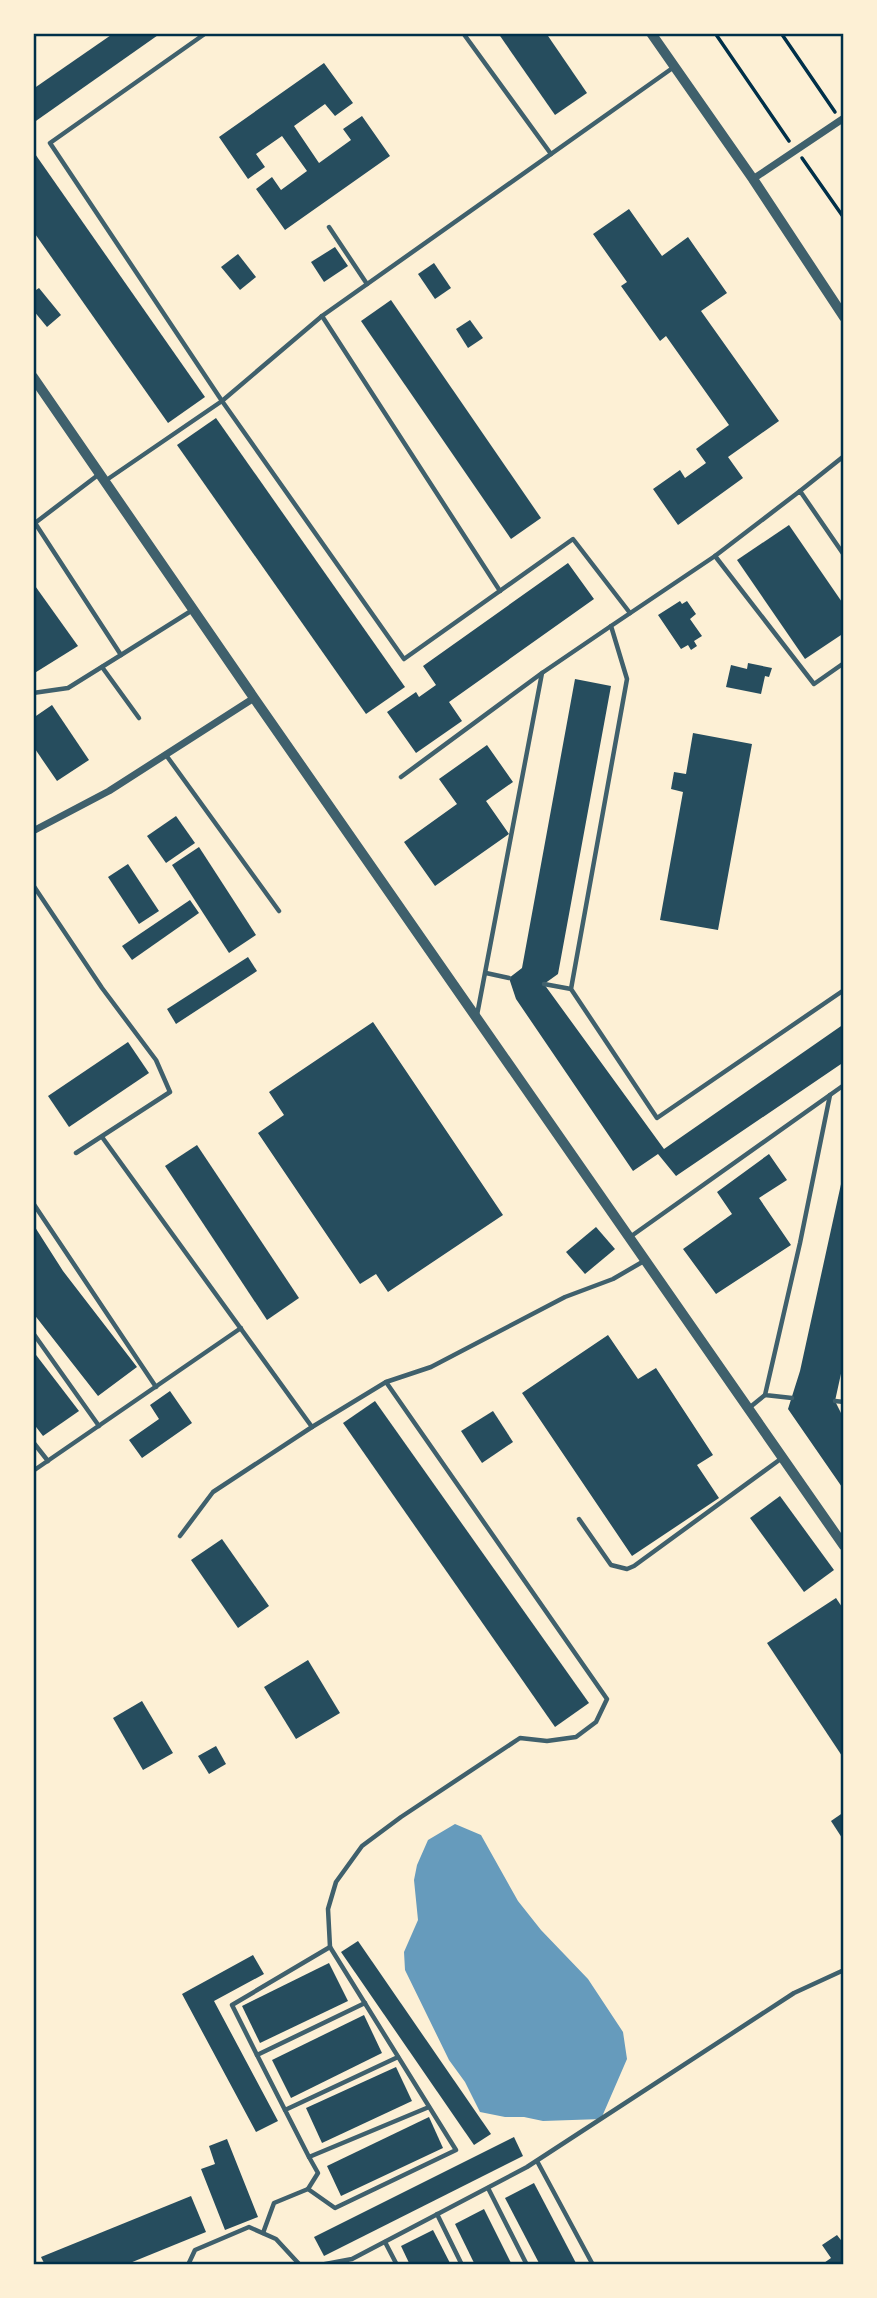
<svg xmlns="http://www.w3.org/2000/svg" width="877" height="2298" font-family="Commissioner,sans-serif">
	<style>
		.water { fill: #669bbc }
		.building { fill: #264d5e }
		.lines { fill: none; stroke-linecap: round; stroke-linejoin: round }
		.path { stroke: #003049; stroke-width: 3.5 }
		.service { stroke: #3f606c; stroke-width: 4.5 }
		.minor { stroke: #3f606c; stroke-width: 7 }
		.tertiary { stroke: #3f606c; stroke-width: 10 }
		.neatline { fill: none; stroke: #003049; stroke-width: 2.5 }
	</style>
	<rect width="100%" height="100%" fill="#fdf0d5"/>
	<polygon class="water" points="455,1824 481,1835 518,1901 541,1930 588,1979 623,2032 627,2059 601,2119 543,2121 524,2117 505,2117 480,2112 465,2082 449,2060 405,1970 404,1952 418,1920 414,1880 417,1865 428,1840"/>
	<g class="building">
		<polygon points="114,33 161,33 33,123 33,89"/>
		<polygon points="498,33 546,33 587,93 555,115"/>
		<polygon points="324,63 353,103 335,116 325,104 294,126 319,163 351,140 343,129 362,116 390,156 285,230 256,189 272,177 281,190 307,171 282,136 256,154 265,167 248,179 219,137"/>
		<polygon points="33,151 205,397 168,423 33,231"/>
		<polygon points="629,209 662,256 688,237 727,293 701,311 779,421 728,457 743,478 678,525 653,489 680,470 685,478 706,463 696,449 729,425 666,336 660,341 621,286 627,282 593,234"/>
		<polygon points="335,247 348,266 324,282 311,262"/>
		<polygon points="238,254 256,277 240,290 221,267"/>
		<polygon points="434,263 451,288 435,299 418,274"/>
		<polygon points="39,288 61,315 47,327 33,310 33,292"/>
		<polygon points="391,300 541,518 511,539 361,321"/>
		<polygon points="470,320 483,338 468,348 456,329"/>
		<polygon points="216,418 405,687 366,714 177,445"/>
		<polygon points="789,525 844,605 844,633 805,659 737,560"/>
		<polygon points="568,563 594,599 449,702 462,721 416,753 387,712 416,692 419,697 436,685 423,666"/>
		<polygon points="33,583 78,646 33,674"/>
		<polygon points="680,601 682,604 687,601 696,614 690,619 702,636 694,641 697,646 691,650 688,645 681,649 658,615"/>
		<polygon points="748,663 772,668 769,677 765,676 761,694 726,687 731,665 747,669"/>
		<polygon points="575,679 611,686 558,974 544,984 664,1149 844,1024 844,1062 676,1176 658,1154 633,1171 516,999 509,978 522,968"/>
		<polygon points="52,705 89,760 57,781 33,746 33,718"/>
		<polygon points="693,733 752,744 718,930 660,920 683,792 671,789 674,772 686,774"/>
		<polygon points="487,745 513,782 486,801 509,834 435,886 404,842 457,804 439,779"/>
		<polygon points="176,816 195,843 166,863 147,836"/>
		<polygon points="199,847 256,935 229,953 172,865"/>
		<polygon points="128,864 159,911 139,924 108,877"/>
		<polygon points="190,900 199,913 132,960 122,946"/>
		<polygon points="248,957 257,971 176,1024 167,1009"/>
		<polygon points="373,1022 503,1215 388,1292 376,1274 360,1284 258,1133 284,1115 269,1092"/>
		<polygon points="128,1042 149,1073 69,1127 48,1096"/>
		<polygon points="197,1145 299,1298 267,1320 165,1166"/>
		<polygon points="769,1154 787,1180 759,1198 791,1245 716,1294 683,1249 732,1214 717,1192"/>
		<polygon points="843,1175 844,1360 835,1401 844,1419 844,1490 788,1409 800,1371"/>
		<polygon points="33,1224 63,1271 137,1367 98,1396 33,1313"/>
		<polygon points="596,1227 615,1249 585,1274 566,1252"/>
		<polygon points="608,1335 638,1379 656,1368 713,1455 697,1465 719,1498 632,1556 522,1393"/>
		<polygon points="33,1351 79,1411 43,1436 33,1423"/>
		<polygon points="170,1391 192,1423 142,1458 129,1440 159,1419 150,1405"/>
		<polygon points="375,1401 589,1703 555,1727 343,1423"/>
		<polygon points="493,1411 513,1442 482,1463 461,1431"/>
		<polygon points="780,1496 834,1570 804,1592 750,1518"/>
		<polygon points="222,1539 269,1606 238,1628 191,1560"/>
		<polygon points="836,1598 844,1610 844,1759 767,1643"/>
		<polygon points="308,1660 340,1713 296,1739 264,1687"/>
		<polygon points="142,1701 173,1753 143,1770 113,1718"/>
		<polygon points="216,1746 226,1764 209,1774 198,1756"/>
		<polygon points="844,1812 844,1841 831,1821"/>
		<polygon points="358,1941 491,2134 474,2145 341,1952"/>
		<polygon points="253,1955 264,1974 214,2001 278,2121 256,2132 182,1994"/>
		<polygon points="329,1963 348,2001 260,2043 242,2006"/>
		<polygon points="364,2015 382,2053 291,2098 272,2060"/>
		<polygon points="396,2067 412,2101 322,2143 306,2108"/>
		<polygon points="429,2117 443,2148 341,2196 327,2166"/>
		<polygon points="514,2137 523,2156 324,2256 314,2237"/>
		<polygon points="227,2139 258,2217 225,2230 201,2169 215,2164 209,2146"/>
		<polygon points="534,2183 577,2265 540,2265 505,2198"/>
		<polygon points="191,2196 206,2232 125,2265 45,2265 41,2257"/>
		<polygon points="484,2209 512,2265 475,2265 455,2224"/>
		<polygon points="433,2230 451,2265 410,2265 401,2246"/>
		<polygon points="837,2235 844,2244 844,2265 821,2265 831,2258 822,2245"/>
	</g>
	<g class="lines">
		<g class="path">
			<polyline points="715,33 789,141"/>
			<polyline points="781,33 835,112"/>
			<polyline points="802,158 844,218"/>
		</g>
		<g class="service">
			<polyline points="206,33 50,143 222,401 404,659 573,539 630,613"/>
			<polyline points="463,33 551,154"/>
			<polyline points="329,227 367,284"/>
			<polyline points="322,316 500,591"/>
			<polyline points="98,475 35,523 121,655 191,611"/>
			<polyline points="105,481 222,401 322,316 674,67"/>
			<polyline points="800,491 844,456"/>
			<polyline points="844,555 800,491 715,556 611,626 627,679 571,989 657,1118 844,990"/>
			<polyline points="715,556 814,684 844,663"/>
			<polyline points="102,667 139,718"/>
			<polyline points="542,673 611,626"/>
			<polyline points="33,693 68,688 121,655"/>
			<polyline points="166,755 279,911"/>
			<polyline points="401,777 542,673 477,1015"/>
			<polyline points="33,885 102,988 156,1060 170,1092 76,1153"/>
			<polyline points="486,973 509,978"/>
			<polyline points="544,984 571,989"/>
			<polyline points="102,1137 312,1427 386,1382 431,1367 565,1297 613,1279 644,1261"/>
			<polyline points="33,1203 156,1387"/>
			<polyline points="630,1237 844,1085"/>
			<polyline points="33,1333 99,1426"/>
			<polyline points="792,1398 765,1395 800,1243 830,1095"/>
			<polyline points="835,1401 844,1402"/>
			<polyline points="749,1408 765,1395"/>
			<polyline points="33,1442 48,1461"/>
			<polyline points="33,1471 241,1328"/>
			<polyline points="579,1519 611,1565 627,1569 634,1566 782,1458"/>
			<polyline points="180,1536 213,1492 312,1427"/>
			<polyline points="330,1947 232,2005 257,2055 365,2003"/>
			<polyline points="257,2055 285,2110"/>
			<polyline points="398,2057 285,2110 309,2157 429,2107"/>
			<polyline points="537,2161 593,2265"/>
			<polyline points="488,2188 527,2265"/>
			<polyline points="308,2189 318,2173 309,2157"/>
			<polyline points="437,2214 462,2265"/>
			<polyline points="263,2233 274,2203 308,2189 335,2208 456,2150 330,1947 328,1909 336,1882 362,1846 401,1817 520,1738 547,1741 576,1737 596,1722 607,1699 386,1382"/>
			<polyline points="385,2242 397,2265"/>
			<polyline points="188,2265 195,2250 249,2227 276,2239 300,2265"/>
			<polyline points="320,2265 352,2259 527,2167 794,1993 844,1970"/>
		</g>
		<g class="minor">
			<polyline points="753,179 844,118"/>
			<polyline points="33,831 109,791 254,698"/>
		</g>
		<g class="tertiary">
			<polyline points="651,33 753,179 844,317"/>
			<polyline points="33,377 254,698 844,1546"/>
		</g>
	</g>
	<rect width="877" height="2298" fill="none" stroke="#fdf0d5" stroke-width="70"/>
	<rect x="35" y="35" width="807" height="2228" class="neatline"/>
</svg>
